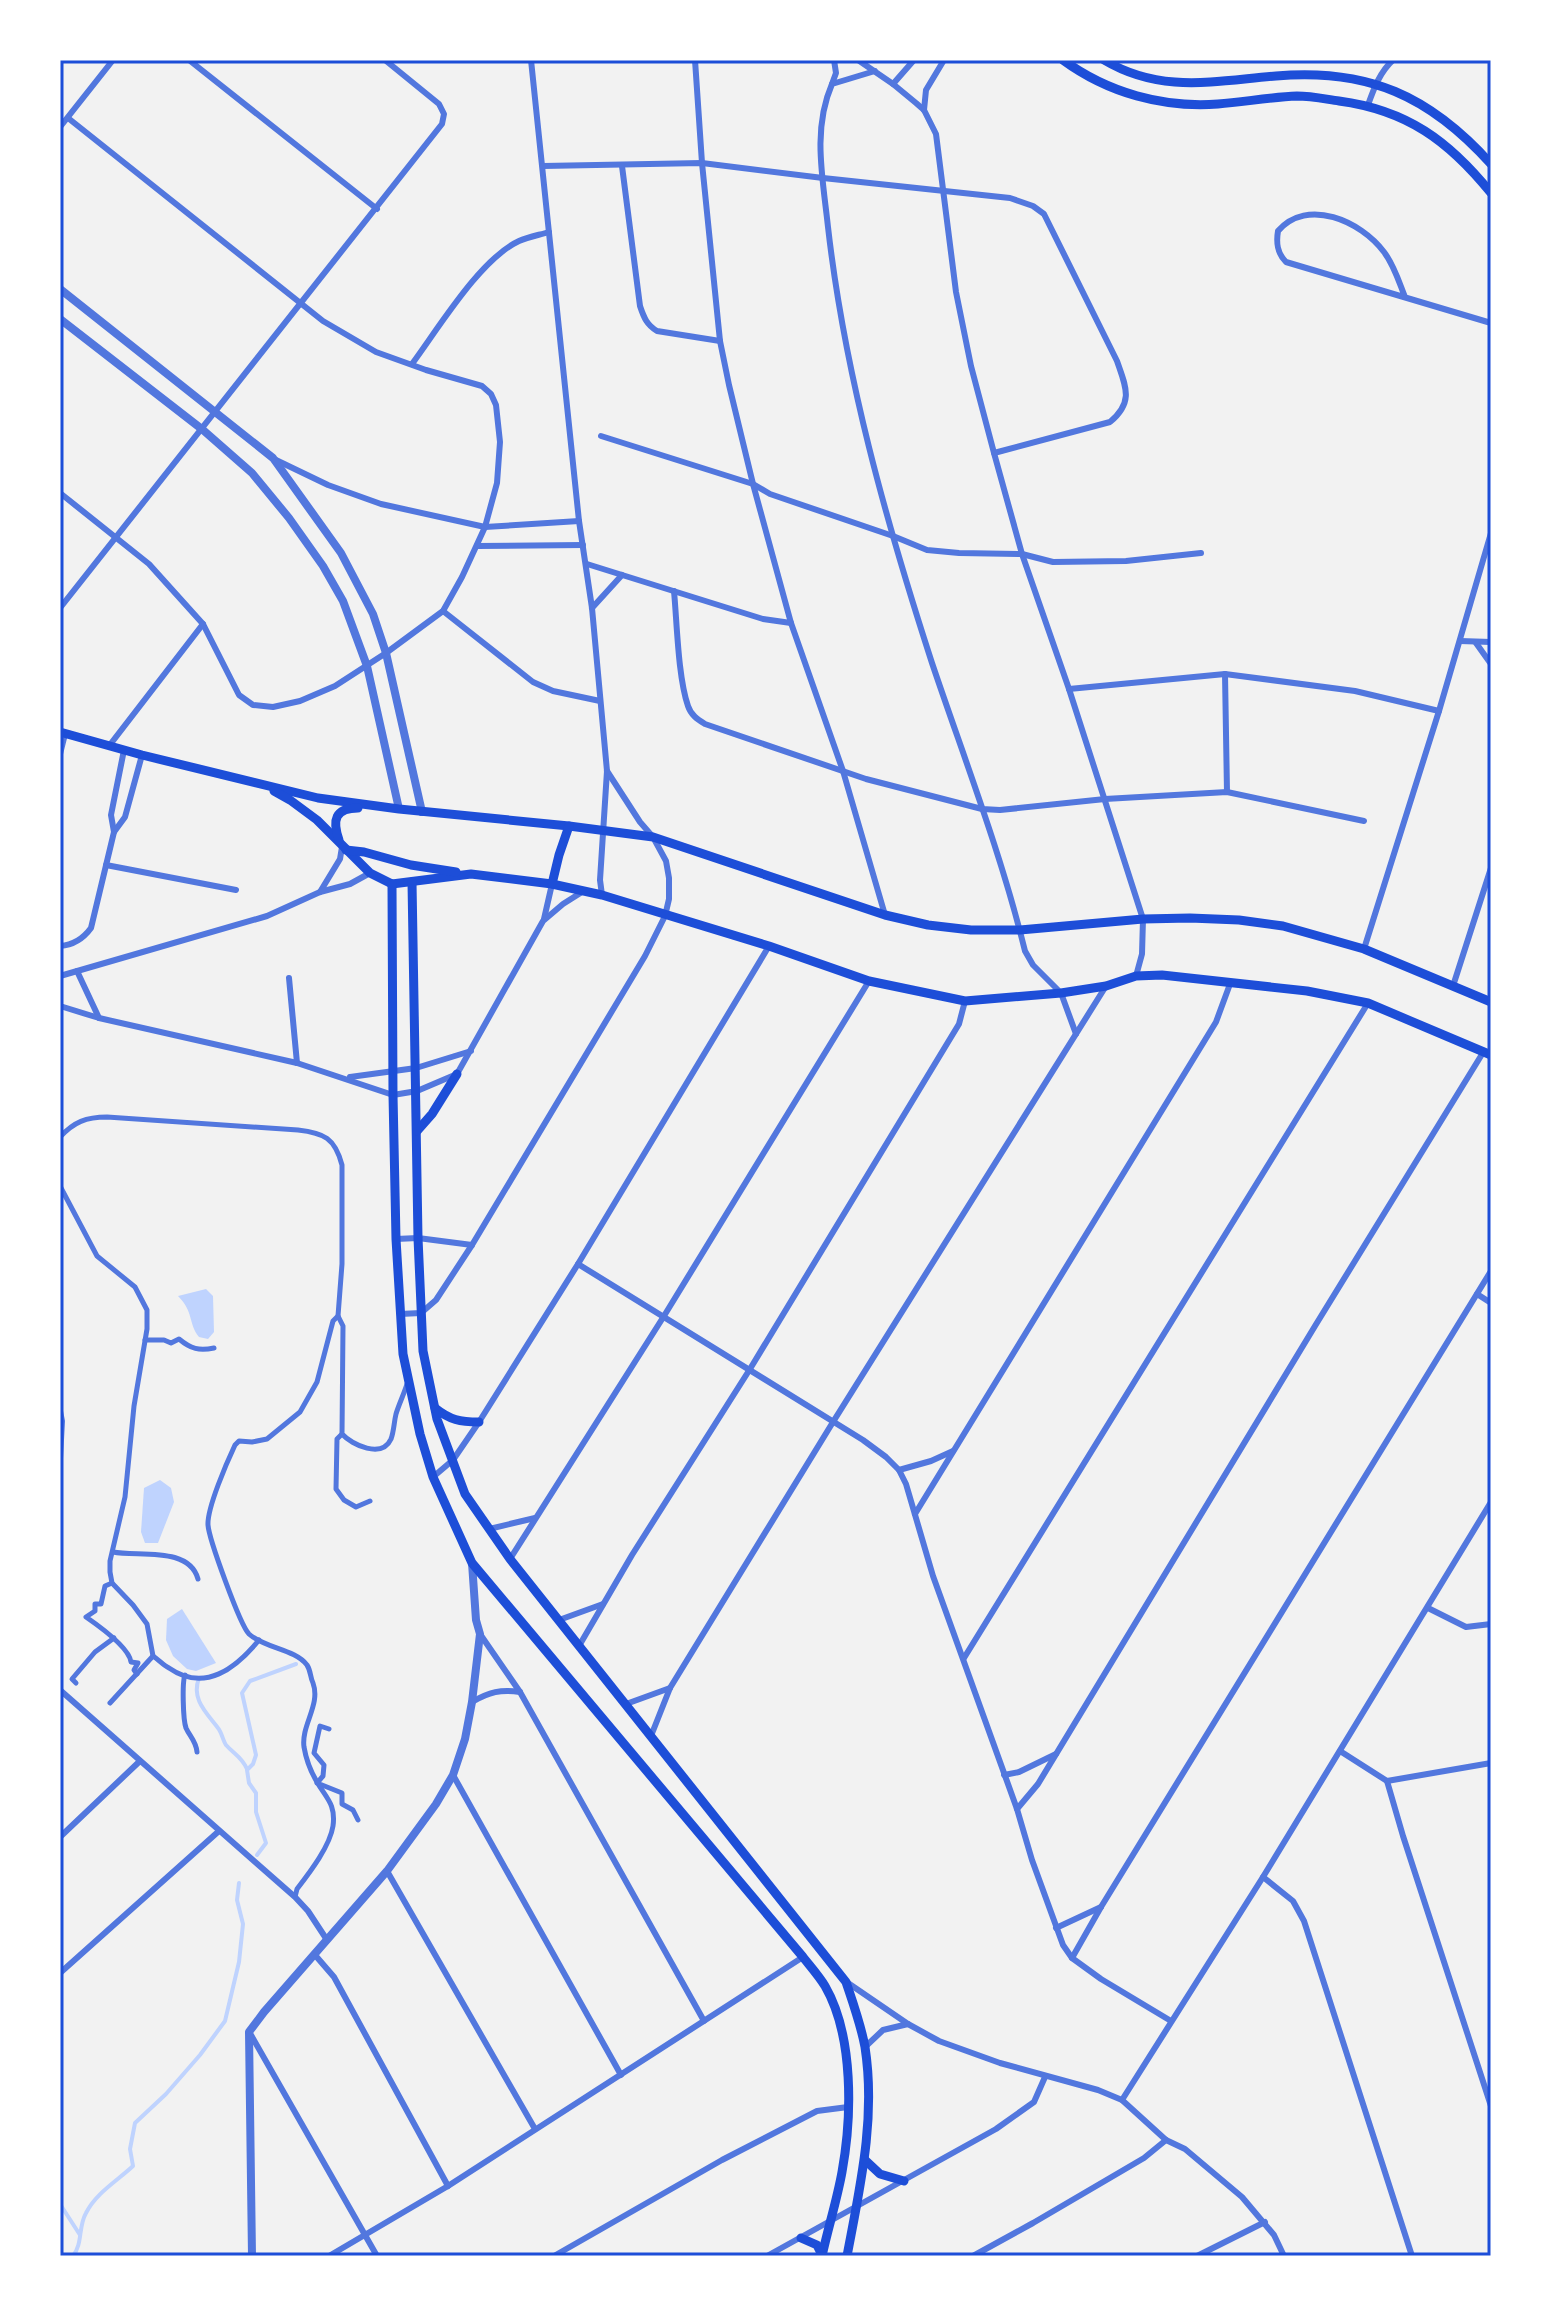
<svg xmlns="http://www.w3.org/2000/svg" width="1551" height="2316" font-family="'DM Sans',sans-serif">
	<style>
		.water { fill: #bfd3fe }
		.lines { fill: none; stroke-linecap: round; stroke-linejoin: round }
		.stream { stroke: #bfd3fe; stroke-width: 4 }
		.pedestrian { stroke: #5277de; stroke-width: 5 }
		.minor { stroke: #5277de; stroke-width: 6 }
		.tertiary { stroke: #5277de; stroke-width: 8 }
		.secondary { stroke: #1d4ed8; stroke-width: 9 }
		.neatline { fill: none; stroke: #1d4ed8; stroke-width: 3 }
	</style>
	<rect width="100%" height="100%" fill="#f2f2f2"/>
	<g class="water">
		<path d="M206 1289 213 1296 214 1332 208 1339 199 1337C188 1323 194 1312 178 1296Z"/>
		<polygon points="160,1480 171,1488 174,1502 158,1543 145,1543 141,1532 144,1488"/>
		<polygon points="182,1609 216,1663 196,1671 187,1669 173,1656 166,1640 167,1619"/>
	</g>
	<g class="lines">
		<g class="stream">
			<path d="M199 1678C191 1699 206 1712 218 1728 222 1733 223 1741 226 1745 234 1754 242 1757 247 1769"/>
			<polyline points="257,1855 266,1843 256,1812 256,1793 249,1783 247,1770 253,1764 256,1755 242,1693 250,1681 296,1664"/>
			<polyline points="60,2204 80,2235"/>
			<path d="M73 2256C83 2243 78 2227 86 2213 96 2193 117 2181 133 2166L130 2149 135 2123 166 2094 200 2055 225 2021 239 1962 243 1924 237 1900 239 1883"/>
		</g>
		<g class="pedestrian">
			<path d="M60 1137C74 1122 86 1117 107 1117L298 1130C324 1133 335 1138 342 1165V1264L338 1316 343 1326 342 1434C352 1445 382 1459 391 1439 394 1431 394 1422 396 1414 399 1404 404 1394 407 1384"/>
			<polyline points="60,1186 97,1256 135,1287 147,1310 147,1329 134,1406 125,1497 110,1561 110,1572 112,1583 133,1605 147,1624 153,1656 110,1703"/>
			<path d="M145 1340H164L171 1343 179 1339C191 1349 199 1351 214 1348"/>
			<polyline points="342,1434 337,1439 336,1489 344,1500 356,1507 370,1501"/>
			<path d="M113 1552C138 1557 189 1546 198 1579"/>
			<path d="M112 1583 105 1586 101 1604H95V1611L86 1617C99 1626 129 1647 131 1662L138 1663 134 1670 137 1674"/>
			<path d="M153 1656C159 1660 163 1665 169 1668 205 1693 236 1668 259 1640"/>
			<path d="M185 1675C182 1682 183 1720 186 1728 190 1737 196 1741 197 1752"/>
			<polyline points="76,1683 72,1679 95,1652 114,1638"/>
			<polyline points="329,1729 320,1726 314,1753 324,1765 323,1776 317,1783 342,1793 342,1804 353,1810 358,1820"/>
			<path d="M295 1897 297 1889C310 1872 330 1846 333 1826 336 1804 326 1798 317 1782 311 1772 306 1759 304 1747 301 1725 321 1705 313 1683 310 1677 311 1671 307 1665 295 1649 264 1648 249 1634 240 1625 209 1539 208 1525 207 1508 227 1462 235 1445L239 1441 252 1442 267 1439 300 1412 317 1382 333 1321 338 1316"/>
		</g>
		<g class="minor">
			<polyline points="189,60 377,209"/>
			<polyline points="531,60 579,521 592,608 607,771 600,880 602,895"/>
			<polyline points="695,60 702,163 720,341 729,385 753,484 791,623 843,771 885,915"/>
			<polyline points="858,60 893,84 916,103 924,110 936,134 956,292 971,366 994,453 1022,554 1069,689 1143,919 1142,954 1136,976"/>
			<path d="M875 71 832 84C812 130 823 179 828 227 845 376 886 521 932 663 964 758 1001 853 1025 951L1033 965 1061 993 1076 1034"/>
			<polyline points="832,84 836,73 834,60"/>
			<polyline points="893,84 914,60"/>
			<path d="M1368 105C1374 88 1380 72 1393 60"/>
			<polyline points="924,110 926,90 944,60"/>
			<polyline points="60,127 113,60"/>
			<path d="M543 166 702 163 823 178 1010 198 1033 206 1044 214 1117 361C1126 387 1134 402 1110 422L994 453"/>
			<path d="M622 166 640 306C644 318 647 325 657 331L720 341"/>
			<path d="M1405 297C1399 282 1394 265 1384 252 1361 221 1307 197 1278 231 1276 243 1277 253 1286 262L1491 323"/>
			<path d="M412 364C438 329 480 259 519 241 528 237 539 235 549 232"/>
			<polyline points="601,436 753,484 770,494 893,536 927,550 959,553 1022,554 1053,562 1126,561 1201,553"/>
			<polyline points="276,460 328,485 381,504 485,527 579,521"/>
			<polyline points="60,493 149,564 203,624 239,695 253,705 273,707 300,701 335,686 386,653 443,611 462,577 485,527 497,483 500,442 496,405 491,394 482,386 426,370 376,352 323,321 68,118"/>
			<polyline points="477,546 583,545"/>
			<polyline points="587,564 763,619 791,623"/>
			<path d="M674 591C677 623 678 677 688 706 691 715 697 719 705 724L866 779 982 809 1000 810 1105 799 1227 792 1364 821"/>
			<polyline points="60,608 442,124 444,114 439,104 385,60"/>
			<polyline points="592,608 622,575"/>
			<polyline points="443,611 533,682 553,691 600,701"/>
			<polyline points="1460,641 1491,642"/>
			<polyline points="1476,643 1491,664"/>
			<polyline points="1225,674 1227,792"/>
			<polyline points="1069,689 1225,674 1355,691 1439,711"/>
			<polyline points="109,746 203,624"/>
			<polyline points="60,754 65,734"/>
			<polyline points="114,832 111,815 124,750"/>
			<polyline points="106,865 236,890"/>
			<polyline points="320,892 340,859 342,847"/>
			<polyline points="544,919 552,884"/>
			<path d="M60 946C74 945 83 939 91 928L114 832 125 817 142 755"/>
			<polyline points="1364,949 1439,711 1491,533"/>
			<polyline points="77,971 99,1018"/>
			<polyline points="60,976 267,916 320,892 350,884 370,873"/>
			<polyline points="289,978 297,1063"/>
			<polyline points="1453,986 1491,868"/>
			<polyline points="60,1006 99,1018 297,1063 393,1095 417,1091 457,1074 543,921 563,904 582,892"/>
			<polyline points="350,1077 416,1068 471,1051"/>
			<polyline points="396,1239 418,1238 472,1245"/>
			<polyline points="578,1264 863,1440 886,1457 899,1470 906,1484 933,1576 1017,1809 1032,1860 1063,1945 1072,1958 1101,1979 1171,2021"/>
			<polyline points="1477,1294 1491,1303"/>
			<polyline points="400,1314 421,1313 436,1300 472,1245 645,956 665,916 669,899 669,878 666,861 653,837 640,822 607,771"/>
			<polyline points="60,1411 62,1421 60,1458"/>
			<polyline points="899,1470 931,1461 953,1451"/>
			<polyline points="433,1477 453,1460 479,1422 578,1264 769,946"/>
			<polyline points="915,1514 1216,1022 1230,984"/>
			<polyline points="489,1529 535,1518"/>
			<polyline points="510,1559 664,1316 869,981"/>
			<polyline points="1428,1608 1466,1627 1491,1624"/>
			<polyline points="559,1620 603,1604"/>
			<polyline points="480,1634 520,1692 704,2021"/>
			<polyline points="579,1646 632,1555 750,1369 959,1024 965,1001"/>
			<polyline points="964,1658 1368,1003"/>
			<polyline points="60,1690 295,1897 308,1911 327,1940"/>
			<path d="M472 1702C489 1692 501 1689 520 1692"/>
			<polyline points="626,1704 670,1688"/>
			<polyline points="651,1736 670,1688 833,1422 1106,986"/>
			<polyline points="1340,1751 1387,1781 1403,1836 1491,2106"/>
			<polyline points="453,1775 621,2075"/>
			<polyline points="1004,1775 1019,1772 1056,1754"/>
			<polyline points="1387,1781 1491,1763"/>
			<polyline points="1017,1809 1038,1784 1315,1326 1484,1051"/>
			<polyline points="60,1837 140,1761"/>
			<polyline points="387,1871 535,2129"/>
			<polyline points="1263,1877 1293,1901 1304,1921 1412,2256"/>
			<polyline points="1056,1928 1101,1907"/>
			<polyline points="315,1955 334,1977 448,2186"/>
			<polyline points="1072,1958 1101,1907 1491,1271"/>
			<polyline points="60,1973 219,1831"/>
			<polyline points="848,1983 908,2024 939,2041 1000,2063 1098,2090 1122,2100 1166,2140 1185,2149 1242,2197 1274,2235 1284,2256"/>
			<polyline points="251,2035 377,2256"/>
			<polyline points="865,2047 883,2030 908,2024"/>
			<polyline points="1122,2100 1263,1877 1491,1502"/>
			<polyline points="329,2256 448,2186 803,1957"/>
			<polyline points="554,2256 722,2160 817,2111 848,2107"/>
			<polyline points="767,2256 996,2129 1034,2102 1045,2077"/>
			<polyline points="973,2256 1033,2223 1144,2158 1166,2140"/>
			<polyline points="1197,2256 1265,2222"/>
		</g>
		<g class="tertiary">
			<polyline points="60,289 273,458 341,553 373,614 386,653 422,812"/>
			<polyline points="60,319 203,430 252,473 289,518 323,566 343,601 367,666 399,809"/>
			<polyline points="252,2256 249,2032 264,2012 387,1871 436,1804 453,1775 465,1739 472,1702 480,1634 476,1620 472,1563"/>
		</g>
		<g class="secondary">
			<path d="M1063 60C1108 93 1163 108 1218 104 1244 102 1271 97 1297 96 1311 96 1325 99 1339 101 1407 110 1449 141 1491 193"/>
			<path d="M1104 60C1161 94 1214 81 1276 76 1368 68 1430 96 1491 164"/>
			<polyline points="60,732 142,755 318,798 399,809 569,826 653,837 885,915 928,925 971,930 1020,930 1143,919 1190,918 1239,920 1283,926 1364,949 1491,1002"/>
			<polyline points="274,791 290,800 317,820 370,873 392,884 471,874 552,884 602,895 769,946 869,981 965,1001 1061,993 1106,986 1136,976 1162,975 1307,991 1368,1003 1491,1055"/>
			<path d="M339 840C332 820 335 808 358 808"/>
			<polyline points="346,850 364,852 411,865 456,872"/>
			<path d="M412 882 418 1238 423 1351 437 1419 465 1494 510 1559 846 1982C853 2003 861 2025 865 2047 876 2118 860 2187 847 2256"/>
			<path d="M392 884 393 1095 396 1239 403 1354 420 1434 433 1477 472 1563 803 1957C810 1966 819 1976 825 1986 854 2036 852 2117 842 2172 837 2200 828 2228 822 2256"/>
			<polyline points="552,884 559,855 569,826"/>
			<polyline points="417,1131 432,1114 457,1074"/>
			<path d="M435 1408C450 1420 460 1422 479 1422"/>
			<polyline points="865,2160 880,2174 904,2181"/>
			<polyline points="801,2238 817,2245 822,2255"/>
		</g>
	</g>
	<rect width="1551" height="2316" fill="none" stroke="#ffffff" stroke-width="124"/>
	<rect x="62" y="62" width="1427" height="2192" class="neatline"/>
</svg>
